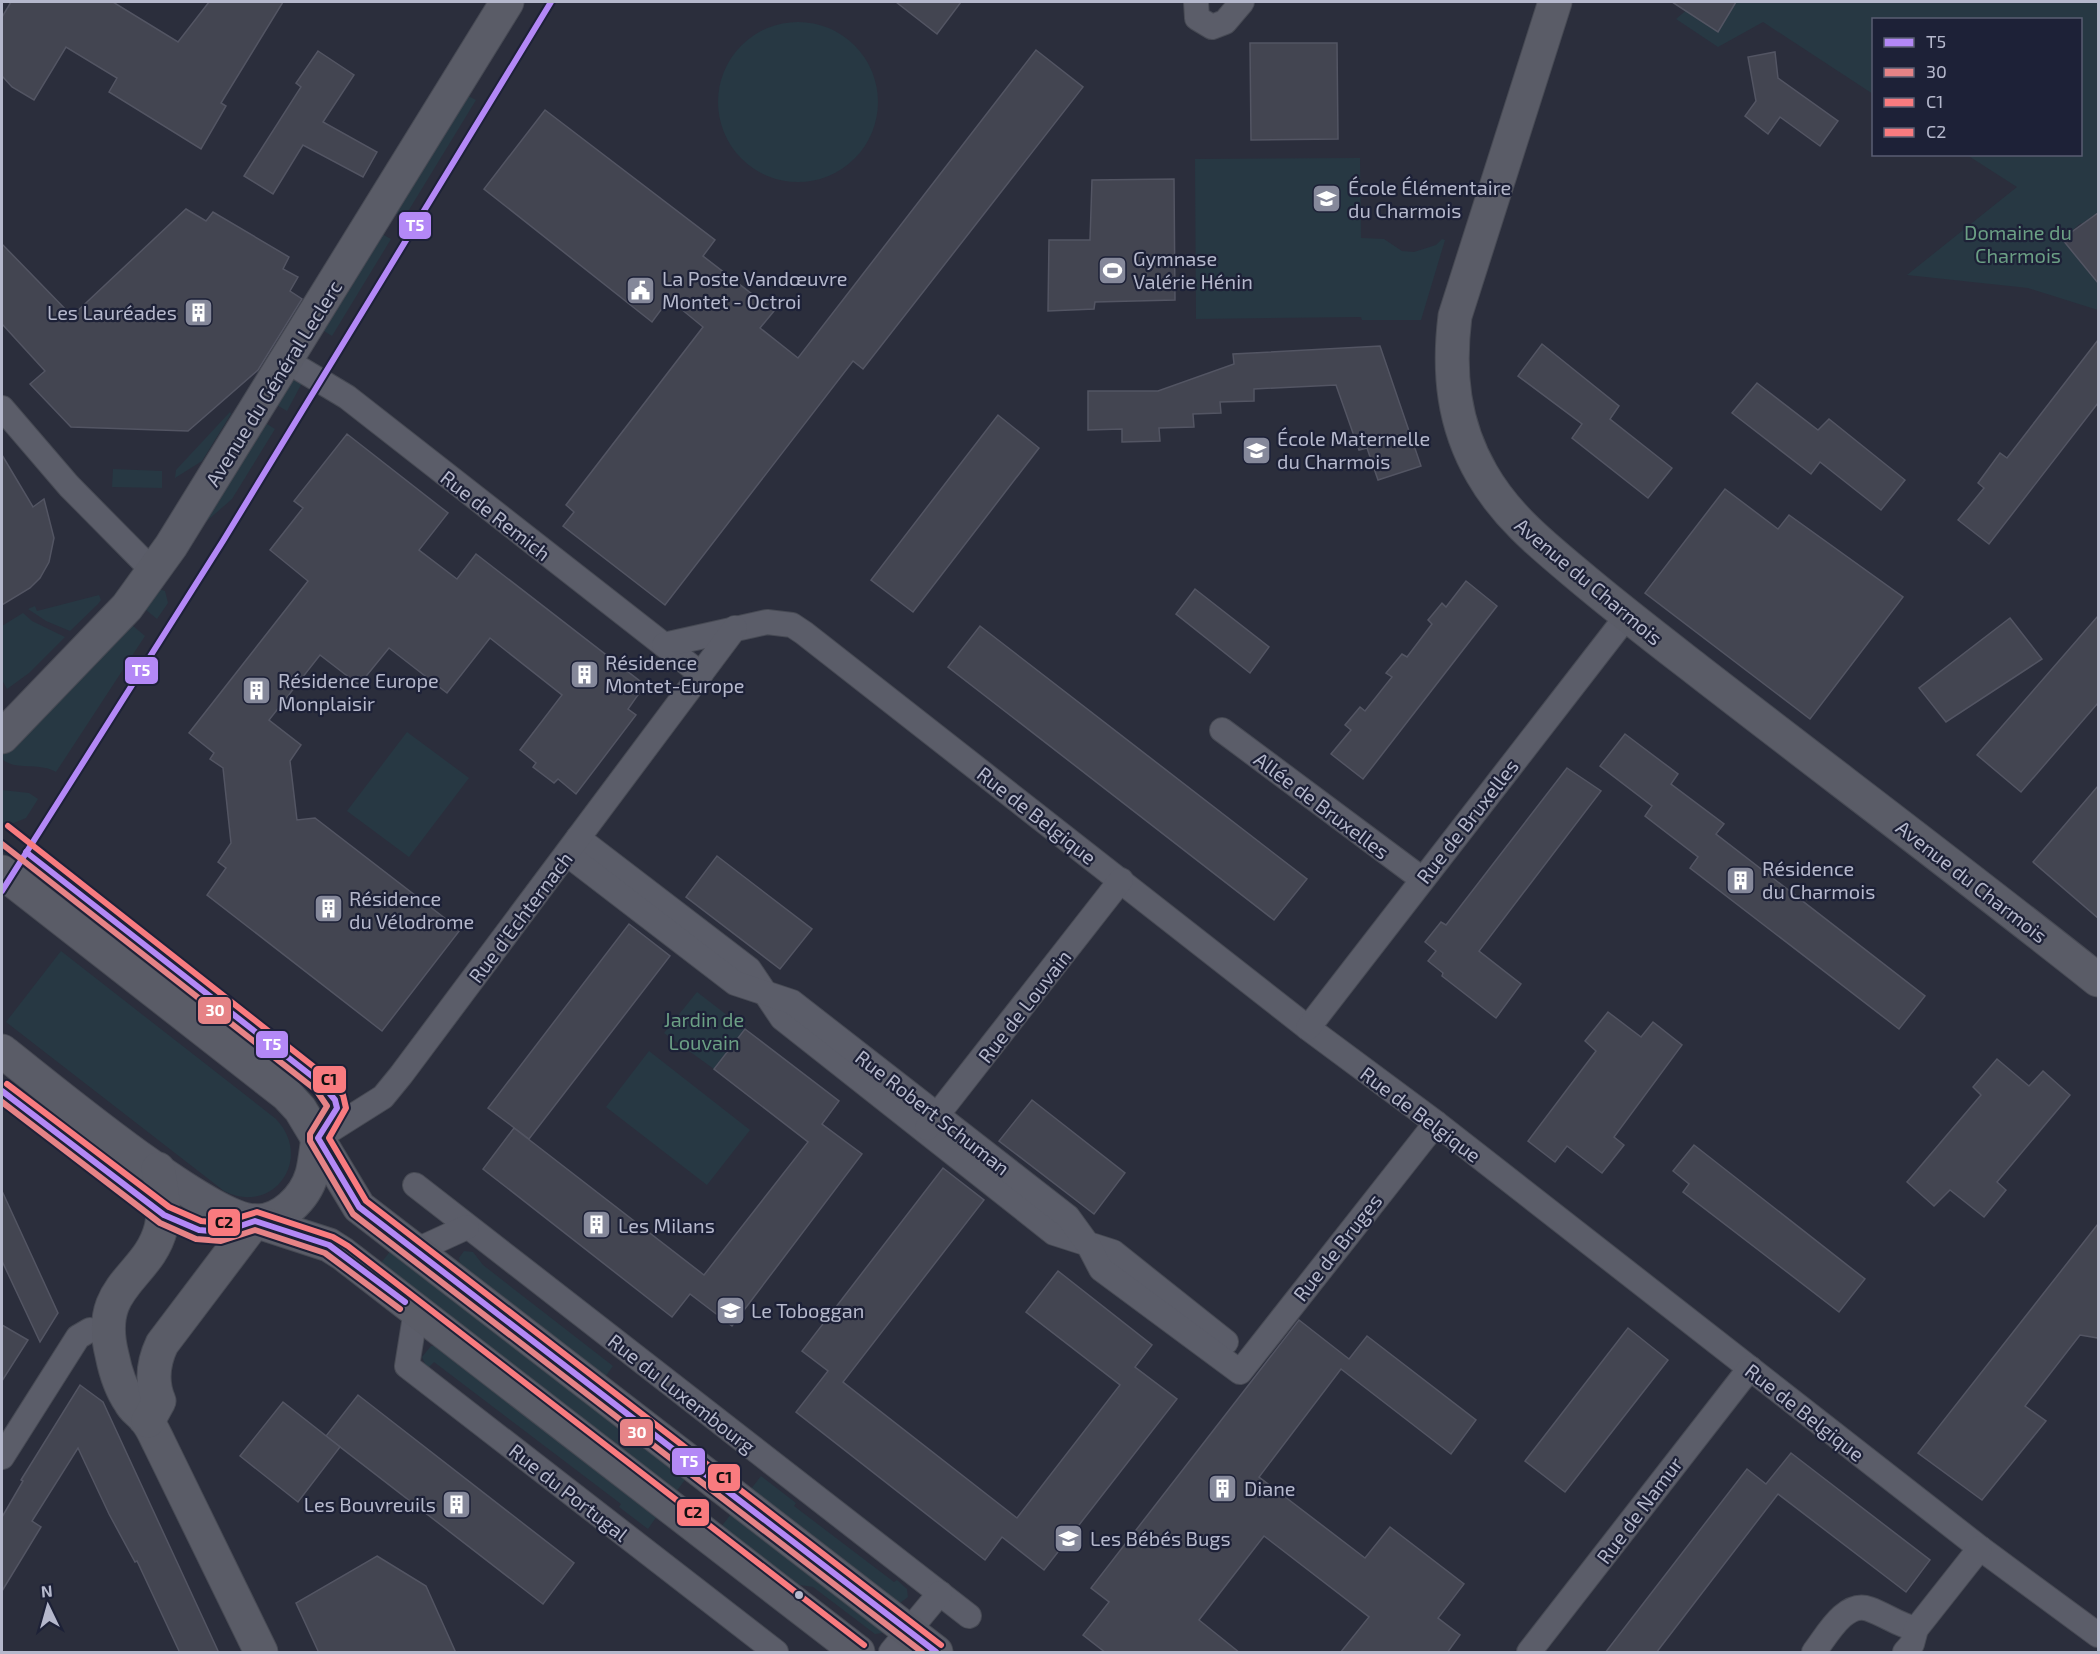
<svg xmlns="http://www.w3.org/2000/svg" width="2100" height="1654" font-family="'Exo 2',sans-serif">
	<style>
		.green { fill: #273843 }
		.building { fill: #434551; stroke: #535563; stroke-width: 1.5 }
		.lines { fill: none; stroke-linecap: round; stroke-linejoin: round }
		.street-casing { stroke: #474a54; stroke-width: 26 }
		.secondary-casing { stroke: #474a54; stroke-width: 35 }
		.street { stroke: #5b5d69; stroke-width: 24 }
		.secondary { stroke: #5a5c67; stroke-width: 33 }
		.bus-1-casing { stroke: #1d2137; stroke-width: 10 }
		.bus-2-casing { stroke: #1d2137; stroke-width: 10 }
		.bus-3-casing { stroke: #1d2137; stroke-width: 10 }
		.bus-4-casing { stroke: #1d2137; stroke-width: 10 }
		.bus-1 { stroke: #b388f6; stroke-width: 6 }
		.bus-2 { stroke: #e68386; stroke-width: 6 }
		.bus-3 { stroke: #f97b7f; stroke-width: 6 }
		.bus-4 { stroke: #f97b7f; stroke-width: 6 }
		.bus-dot { fill: #b5b8cc; stroke: #1d2137; stroke-width: 2 }
		.labels { text-anchor: middle; dominant-baseline: central; stroke-width: 4.5; stroke-linejoin: round; paint-order: stroke }
		.poi-label { font-size: 20px; fill: #b5b8cc; stroke: #1d2137; text-anchor: start }
		.park-label { font-size: 20px; fill: #6b9f84; stroke: #1d2137 }
		.street-label { font-size: 20px; fill: #b5b8cc; stroke: #1d2137 }
		.line-badge { stroke: #1d2137; stroke-width: 2 }
		.badge-label { font-size: 16px; text-anchor: middle; font-weight: bold; fill: #fff }
		.pale-badge-label { font-size: 16px; text-anchor: middle; font-weight: bold; fill: #111 }
	</style>
	<rect width="100%" height="100%" fill="#2b2e3c"/>
	<g class="green">
		<polygon points="1696,2 2098,2 2098,213 2083,226 2081,223 2062,239 2094,277 2098,274 2098,310 2028,288 1907,275 2017,187 1967,155 2080,154 2080,20 1874,20 1873,94 1763,22 1718,47 1676,19"/>
		<circle cx="798" cy="102" r="80"/>
		<polygon points="466,95 476,100 404,218 388,209"/>
		<polygon points="1360,158 1361,238 1384,239 1402,251 1414,252 1436,245 1442,239 1445,240 1421,320 1362,320 1361,317 1196,319 1195,159"/>
		<polygon points="380,233 391,239 332,336 316,326"/>
		<polygon points="292,380 302,383 287,411 270,401"/>
		<polygon points="230,412 231,414 202,461 175,478 176,470"/>
		<polygon points="259,419 275,429 232,499 200,527"/>
		<polygon points="113,469 162,471 162,488 112,487"/>
		<polygon points="158,589 165,591 168,603 157,619 140,605"/>
		<polygon points="99,595 101,600 98,604 70,631 46,621 28,609 35,606 37,611"/>
		<polygon points="23,613 32,621 65,637 29,673 7,689 2,680 2,626"/>
		<path d="M126 620 145 636 56 772C40 762 15 771 2 759V752Z"/>
		<polygon points="407,732 469,778 409,857 347,811"/>
		<polygon points="2,790 29,793 38,799 26,818 9,825 2,822"/>
		<path d="M61 951 276 1119C314 1159 273 1216 224 1191L6 1022Z"/>
		<polygon points="697,992 745,1029 714,1069 664,1033"/>
		<polygon points="649,1051 750,1130 707,1185 606,1107"/>
		<polygon points="392,1249 687,1477 676,1492 380,1264"/>
		<polygon points="464,1251 473,1252 483,1265 613,1366 605,1377 461,1266 459,1258"/>
		<polygon points="431,1346 437,1346 657,1516 648,1529 619,1507 621,1504 434,1362 427,1369 422,1357"/>
		<polygon points="761,1476 796,1503 794,1506 894,1582 897,1580 907,1589 908,1597 900,1603 895,1602 751,1489"/>
		<polygon points="731,1514 882,1631 882,1633 875,1634 813,1587 794,1584 721,1527"/>
	</g>
	<g class="building">
		<polygon points="11,2 113,2 178,42 209,2 283,2 221,103 226,106 201,149 109,92 117,78 66,47 34,100 12,87 2,76 2,17"/>
		<polygon points="896,2 961,2 937,34"/>
		<polygon points="1672,2 1736,2 1718,32"/>
		<polygon points="1250,43 1337,43 1338,139 1251,140"/>
		<polygon points="1036,50 1083,87 863,369 853,361 665,605 563,526 574,512 566,505 703,327 669,299 652,322 484,189 545,110 715,240 703,256 774,311 760,328 798,358"/>
		<polygon points="318,51 354,75 323,122 377,152 363,177 303,145 273,194 244,176 301,87 296,83"/>
		<polygon points="1775,52 1778,78 1838,121 1820,146 1780,117 1768,134 1745,116 1756,101 1748,57"/>
		<polygon points="1174,179 1175,300 1095,302 1094,309 1048,311 1049,240 1090,240 1092,180"/>
		<polygon points="186,209 206,221 213,212 289,257 283,269 298,277 290,291 302,299 258,370 188,431 71,427 30,384 45,371 2,324 2,244 72,316"/>
		<polygon points="2098,213 2098,283 2062,239"/>
		<polygon points="2098,340 2098,403 1989,544 1958,520 1984,488 1978,483 2000,453 2007,458"/>
		<polygon points="1542,344 1619,406 1610,419 1672,468 1648,498 1572,438 1582,424 1518,376"/>
		<polygon points="1380,346 1421,466 1378,480 1367,448 1359,450 1336,385 1254,389 1254,401 1220,402 1221,413 1193,414 1194,427 1159,428 1160,441 1122,442 1122,429 1088,430 1088,391 1158,391 1234,364 1233,354"/>
		<polygon points="1757,383 1818,430 1829,419 1905,480 1881,510 1820,462 1811,474 1732,413"/>
		<polygon points="998,415 1039,448 913,612 871,580"/>
		<polygon points="347,434 448,513 419,550 457,579 476,554 645,685 628,709 636,715 576,794 558,779 554,783 533,767 536,763 520,750 562,695 490,638 447,693 389,648 359,685 320,655 269,720 301,745 290,761 297,820 315,818 460,930 382,1031 207,895 226,868 218,862 231,843 223,768 210,759 214,753 189,733 308,581 270,550 303,508 294,501"/>
		<polygon points="2,455 33,507 44,499 54,538 49,562 40,578 30,588 2,605"/>
		<polygon points="1725,489 1778,529 1789,515 1903,597 1810,719 1645,593"/>
		<polygon points="1466,581 1497,606 1363,779 1331,754 1351,730 1345,725 1360,707 1365,711 1392,677 1386,673 1402,654 1407,657 1432,624 1428,620 1442,603 1446,607"/>
		<polygon points="1195,589 1269,647 1250,673 1176,614"/>
		<polygon points="2098,616 2098,703 2021,792 1977,755"/>
		<polygon points="2010,618 2042,659 1946,722 1919,688"/>
		<polygon points="980,626 1307,879 1274,920 948,667"/>
		<polygon points="1625,734 1678,774 1671,784 1724,824 1716,834 1925,996 1899,1029 1690,868 1698,857 1645,816 1652,806 1600,766"/>
		<polygon points="1567,768 1601,791 1479,951 1521,984 1496,1018 1442,976 1443,973 1428,961 1436,951 1425,942 1441,922 1446,925"/>
		<polygon points="2098,786 2098,918 2033,862"/>
		<polygon points="717,856 812,929 780,969 686,897"/>
		<polygon points="629,924 670,956 529,1139 488,1108"/>
		<polygon points="1608,1012 1641,1037 1653,1022 1682,1045 1614,1137 1624,1145 1602,1173 1567,1146 1555,1162 1528,1141 1596,1051 1585,1041"/>
		<polygon points="745,1029 839,1101 822,1124 862,1154 732,1326 690,1294 672,1317 483,1169 514,1128 704,1275 808,1142 714,1069"/>
		<polygon points="1997,1059 2029,1086 2043,1071 2070,1095 1997,1182 2006,1190 1984,1217 1950,1190 1934,1206 1907,1182 1981,1095 1973,1087"/>
		<polygon points="1032,1100 1125,1173 1094,1214 999,1141"/>
		<polygon points="1694,1145 1865,1279 1839,1312 1683,1192 1689,1184 1673,1171"/>
		<polygon points="943,1168 984,1200 843,1382 1017,1518 1120,1385 1026,1312 1058,1271 1152,1345 1135,1367 1177,1399 1044,1570 1002,1537 985,1560 796,1412 828,1371 802,1351"/>
		<polygon points="2,1191 58,1313 40,1342 2,1261"/>
		<polygon points="2098,1224 2098,1338 2080,1335 2025,1406 2046,1421 1982,1500 1918,1453"/>
		<polygon points="1299,1320 1349,1359 1367,1336 1476,1420 1451,1454 1341,1369 1259,1477 1365,1558 1390,1527 1464,1584 1438,1618 1460,1635 1447,1653 1340,1653 1369,1617 1264,1536 1199,1620 1240,1653 1106,1653 1083,1635 1109,1602 1091,1588"/>
		<polygon points="2,1325 28,1340 2,1381"/>
		<polygon points="1628,1328 1668,1360 1565,1492 1525,1461"/>
		<polygon points="80,1385 103,1402 219,1653 180,1653 137,1561 135,1562 109,1514 78,1448 32,1521 41,1527 2,1591 2,1517 23,1481 21,1480"/>
		<polygon points="358,1395 574,1563 543,1604 326,1436"/>
		<polygon points="283,1402 340,1447 298,1502 240,1456"/>
		<polygon points="1791,1453 1930,1560 1906,1592 1778,1494 1656,1653 1605,1653 1747,1469 1766,1484"/>
		<polygon points="377,1556 426,1586 456,1653 319,1653 296,1603"/>
	</g>
	<g class="lines">
		<defs>
			<g id="street">
				<polyline points="1196,2 1197,18 1212,27 1225,22 1242,2"/>
				<polyline points="287,361 347,397 701,674"/>
				<polyline points="2,408 69,486 153,571"/>
				<polyline points="664,645 767,622 792,625 804,633 1308,1028 1436,1123 1980,1548 2098,1635"/>
				<polyline points="1222,730 1422,879"/>
				<polyline points="578,838 749,969 782,1018 1054,1233 1113,1252 1226,1342"/>
				<polyline points="567,854 735,983 792,1002 1068,1217 1089,1246 1101,1269 1240,1372 1436,1123"/>
				<polyline points="1308,1028 1627,616"/>
				<polyline points="927,1128 1121,880"/>
				<polyline points="318,1138 383,1097 401,1075 735,628"/>
				<polyline points="415,1185 969,1616"/>
				<polyline points="417,1250 467,1227"/>
				<polyline points="416,1310 407,1366 776,1652"/>
				<polyline points="2,1457 78,1337 90,1330 109,1333"/>
				<polyline points="891,1652 940,1593"/>
				<polyline points="1529,1652 1750,1368"/>
				<path d="M1814 1652C1826 1637 1845 1600 1869 1609 1886 1615 1898 1625 1916 1629"/>
				<polyline points="1905,1652 1912,1644 1916,1629 1980,1548"/>
			</g>
			<g id="secondary">
				<path d="M1555 2 1455 316C1448 372 1453 424 1482 474 1506 516 1542 545 1578 575 1617 608 1656 638 1696 669 1830 773 1966 875 2098 980"/>
				<polyline points="2,737 127,607 171,546 507,2"/>
				<polyline points="2,872 287,1095 300,1109 359,1207 936,1652"/>
				<path d="M2 1051C47 1086 207 1220 255 1221 281 1222 305 1198 312 1174 315 1163 316 1150 318 1138"/>
				<path d="M158 1169C162 1189 166 1209 161 1228 148 1279 94 1284 112 1355 115 1370 121 1389 130 1402 133 1409 141 1413 145 1419 151 1425 155 1435 159 1443L261 1652"/>
				<polyline points="255,1221 329,1245 343,1254 858,1652"/>
				<path d="M148 1421 159 1401C151 1382 153 1363 162 1344L255 1221"/>
			</g>
		</defs>
		<use href="#street" class="street-casing"/>
		<use href="#secondary" class="secondary-casing"/>
		<use href="#street" class="street"/>
		<use href="#secondary" class="secondary"/>
		<defs>
			<g id="bus-1">
				<polyline points="26,852 322,1084 335,1100 337,1108 318,1138 359,1207 936,1652"/>
				<polyline points="2,891 223,541 551,2"/>
				<polyline points="2,1091 164,1215 199,1230 222,1232 255,1221 329,1245 405,1302"/>
			</g>
			<g id="bus-2">
				<polyline points="2,844 316,1090 327,1106 310,1134 310,1141 353,1214 922,1652"/>
				<polyline points="2,1102 160,1223 196,1239 221,1241 255,1230 325,1253 400,1309"/>
			</g>
			<polyline id="bus-3" points="8,826 328,1078 343,1095 346,1108 329,1138 366,1201 941,1645"/>
			<polyline id="bus-4" points="7,1084 169,1207 201,1221 221,1223 257,1212 333,1237 348,1246 864,1645"/>
		</defs>
		<use href="#bus-1" class="bus-1-casing"/>
		<use href="#bus-2" class="bus-2-casing"/>
		<use href="#bus-3" class="bus-3-casing"/>
		<use href="#bus-4" class="bus-4-casing"/>
		<use href="#bus-1" class="bus-1"/>
		<use href="#bus-2" class="bus-2"/>
		<use href="#bus-3" class="bus-3"/>
		<use href="#bus-4" class="bus-4"/>
	</g>
	<defs>
		<symbol id="school-square" viewBox="-11 -11 22 22"><rect x="-9" y="-9" width="18" height="18" rx="4" fill="#85889a" stroke="#1d2137"/><path d="M0-5L7-2L0 1L-7-2ZM-4 1L0 2.5L4 1V4Q0 6-4 4Z" fill="#fff"/></symbol>
		<symbol id="stadium-square" viewBox="-11 -11 22 22"><rect x="-9" y="-9" width="18" height="18" rx="4" fill="#85889a" stroke="#1d2137"/><path d="M0-5a6.5 5 0 1 0 0 10a6.5 5 0 1 0 0-10ZM-3.5-1.8h7v3.6h-7Z" fill="#fff"/></symbol>
		<symbol id="civic-square" viewBox="-11 -11 22 22"><rect x="-9" y="-9" width="18" height="18" rx="4" fill="#85889a" stroke="#1d2137"/><path d="M-.6-6.5H3V-4.5H.6V-3L4-1V1h2V6H-6V1h2V-1L-.6-3ZM-1.2 2.5V6h2.4V2.5Z" fill="#fff"/></symbol>
		<symbol id="building-square" viewBox="-11 -11 22 22"><rect x="-9" y="-9" width="18" height="18" rx="4" fill="#85889a" stroke="#1d2137"/><path d="M-4-6H4V6H1V3H-1V6H-4ZM-2.5-4.3h1.7v1.8h-1.7ZM.8-4.3h1.7v1.8H.8ZM-2.5-1h1.7V.8h-1.7ZM.8-1h1.7V.8H.8Z" fill="#fff"/></symbol>
	</defs>
	<g fill-rule="evenodd">
		<use href="#school-square" x="1310" y="182" width="33" height="33"/>
		<use href="#stadium-square" x="1096" y="254" width="33" height="33"/>
		<use href="#civic-square" x="624" y="274" width="33" height="33"/>
		<use href="#building-square" x="182" y="296" width="33" height="33"/>
		<use href="#school-square" x="1240" y="434" width="33" height="33"/>
		<use href="#building-square" x="568" y="658" width="33" height="33"/>
		<use href="#building-square" x="240" y="674" width="33" height="33"/>
		<use href="#building-square" x="1724" y="864" width="33" height="33"/>
		<use href="#building-square" x="312" y="892" width="33" height="33"/>
		<use href="#building-square" x="580" y="1208" width="33" height="33"/>
		<use href="#school-square" x="714" y="1294" width="33" height="33"/>
		<use href="#building-square" x="1206" y="1472" width="33" height="33"/>
		<use href="#building-square" x="440" y="1488" width="33" height="33"/>
		<use href="#school-square" x="1052" y="1522" width="33" height="33"/>
	</g>
	<circle class="bus-dot" cx="799" cy="1595" r="5"/>
	<g class="labels">
		<g class="poi-label">
			<text x="1348" y="187">École Élémentaire<tspan x="1348" dy="23">du Charmois</tspan></text>
			<text x="1133" y="258">Gymnase<tspan x="1133" dy="23">Valérie Hénin</tspan></text>
			<text x="662" y="278">La Poste Vandœuvre<tspan x="662" dy="23">Montet - Octroi</tspan></text>
			<text x="177" y="312" text-anchor="end">Les Lauréades</text>
			<text x="1277" y="438">École Maternelle<tspan x="1277" dy="23">du Charmois</tspan></text>
			<text x="605" y="662">Résidence<tspan x="605" dy="23">Montet-Europe</tspan></text>
			<text x="278" y="680">Résidence Europe<tspan x="278" dy="23">Monplaisir</tspan></text>
			<text x="1762" y="868">Résidence<tspan x="1762" dy="23">du Charmois</tspan></text>
			<text x="349" y="898">Résidence<tspan x="349" dy="23">du Vélodrome</tspan></text>
			<text x="618" y="1225">Les Milans</text>
			<text x="751" y="1310">Le Toboggan</text>
			<text x="1244" y="1488">Diane</text>
			<text x="436" y="1504" text-anchor="end">Les Bouvreuils</text>
			<text x="1090" y="1538">Les Bébés Bugs</text>
		</g>
		<g class="park-label">
			<text x="2018" y="232">Domaine du<tspan x="2018" dy="23">Charmois</tspan></text>
			<text x="704" y="1019">Jardin de<tspan x="704" dy="23">Louvain</tspan></text>
		</g>
		<g class="street-label">
			<text transform="translate(273 383) rotate(-58)">Avenue du Général Leclerc</text>
			<text transform="translate(496 515) rotate(38)">Rue de Remich</text>
			<text transform="translate(1589 581) rotate(40)">Avenue du Charmois</text>
			<text transform="translate(1322 805) rotate(37)">Allée de Bruxelles</text>
			<text transform="translate(1037 815) rotate(38)">Rue de Belgique</text>
			<text transform="translate(1467 821) rotate(-52)">Rue de Bruxelles</text>
			<text transform="translate(1972 881) rotate(38)">Avenue du Charmois</text>
			<text transform="translate(520 917) rotate(-53)">Rue d'Echternach</text>
			<text transform="translate(1024 1006) rotate(-52)">Rue de Louvain</text>
			<text transform="translate(933 1112) rotate(38)">Rue Robert Schuman</text>
			<text transform="translate(1421 1114) rotate(37)">Rue de Belgique</text>
			<text transform="translate(1337 1247) rotate(-52)">Rue de Bruges</text>
			<text transform="translate(682 1393) rotate(38)">Rue du Luxembourg</text>
			<text transform="translate(1805 1412) rotate(38)">Rue de Belgique</text>
			<text transform="translate(569 1492) rotate(38)">Rue du Portugal</text>
			<text transform="translate(1639 1510) rotate(-53)">Rue de Namur</text>
		</g>
	</g>
	<g class="line-badge">
		<rect x="398" y="211" width="34" height="29" rx="6" fill="#b388f6"/>
		<rect x="124" y="656" width="35" height="29" rx="6" fill="#b388f6"/>
		<rect x="197" y="996" width="35" height="29" rx="6" fill="#e68386"/>
		<rect x="255" y="1030" width="34" height="29" rx="6" fill="#b388f6"/>
		<rect x="312" y="1065" width="35" height="29" rx="6" fill="#f97b7f"/>
		<rect x="207" y="1208" width="34" height="29" rx="6" fill="#f97b7f"/>
		<rect x="619" y="1418" width="35" height="29" rx="6" fill="#e68386"/>
		<rect x="671" y="1447" width="35" height="29" rx="6" fill="#b388f6"/>
		<rect x="707" y="1463" width="34" height="29" rx="6" fill="#f97b7f"/>
		<rect x="676" y="1498" width="34" height="29" rx="6" fill="#f97b7f"/>
	</g>
	<g class="badge-label">
		<text x="415" y="231">T5</text>
		<text x="141" y="676">T5</text>
		<text x="215" y="1016">30</text>
		<text x="272" y="1050">T5</text>
		<text x="637" y="1438">30</text>
		<text x="689" y="1467">T5</text>
	</g>
	<g class="pale-badge-label">
		<text x="329" y="1085">C1</text>
		<text x="224" y="1228">C2</text>
		<text x="724" y="1483">C1</text>
		<text x="693" y="1518">C2</text>
	</g>
	<rect width="2100" height="1654" fill="none" stroke="#b5b8cc" stroke-width="6"/>
	<rect x="1872" y="18" width="210" height="138" fill="#1d2137" stroke="#5a5d73" stroke-width="1.5"/>
	<rect x="1884" y="38" width="30" height="9" fill="#b388f6" stroke="#5a5d73" stroke-width="1.5"/>
	<text x="1926" y="48" font-size="18" fill="#b5b8cc">T5</text>
	<rect x="1884" y="68" width="30" height="9" fill="#e68386" stroke="#5a5d73" stroke-width="1.5"/>
	<text x="1926" y="78" font-size="18" fill="#b5b8cc">30</text>
	<rect x="1884" y="98" width="30" height="9" fill="#f97b7f" stroke="#5a5d73" stroke-width="1.5"/>
	<text x="1926" y="108" font-size="18" fill="#b5b8cc">C1</text>
	<rect x="1884" y="128" width="30" height="9" fill="#f97b7f" stroke="#5a5d73" stroke-width="1.5"/>
	<text x="1926" y="138" font-size="18" fill="#b5b8cc">C2</text>
	<g transform="translate(48 1606) rotate(355)" stroke="#1d2137" stroke-width="4.5" paint-order="stroke">
	<path d="M0-4.5L10 22L0 15L-10 22Z" fill="#b5b8cc"/>
	<text y="-9" font-size="16" font-weight="bold" text-anchor="middle" fill="#b5b8cc">N</text>
	</g>
</svg>
